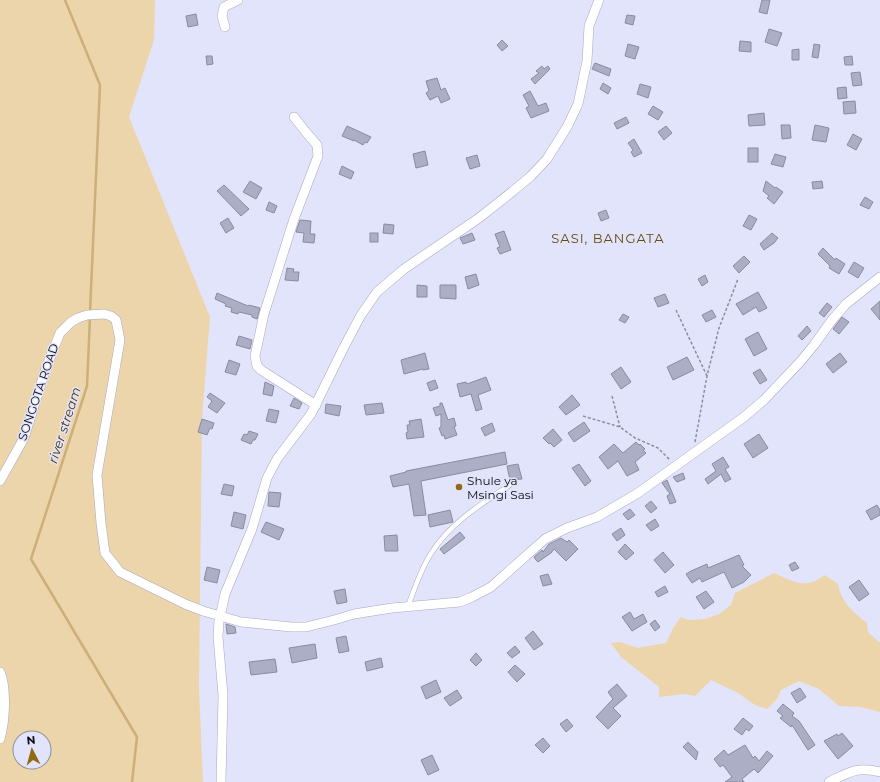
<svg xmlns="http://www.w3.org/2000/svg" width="880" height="782" font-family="Montserrat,sans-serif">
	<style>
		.green { fill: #edd5ab; fill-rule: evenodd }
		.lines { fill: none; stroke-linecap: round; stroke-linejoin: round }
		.stream { stroke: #ccaf79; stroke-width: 2.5 }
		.building { fill: #acaec5; stroke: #8a8ba2 }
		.lane-casing { stroke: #a7a8bf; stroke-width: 5.5 }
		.street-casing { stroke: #a7a8bf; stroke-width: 10 }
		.path { stroke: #8b8c9e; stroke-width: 1.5; stroke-dasharray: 3 2; stroke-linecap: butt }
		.lane { stroke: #fff; stroke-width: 4.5 }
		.street { stroke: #fff; stroke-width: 9 }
		.poi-dot { fill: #916a11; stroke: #e2e4fc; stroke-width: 1.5 }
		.labels { text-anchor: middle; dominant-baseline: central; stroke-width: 3; stroke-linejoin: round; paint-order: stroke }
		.street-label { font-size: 12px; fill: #0a0b12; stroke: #e2e4fc }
		.poi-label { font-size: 12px; fill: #0a0b12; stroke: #e2e4fc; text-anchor: start }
		.neighbourhood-label { font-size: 13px; letter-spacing: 1px; fill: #654a10; stroke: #e2e4fc }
		.water-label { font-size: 13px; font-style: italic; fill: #4f3a0f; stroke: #e2e4fc }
	</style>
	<rect width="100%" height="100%" fill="#e2e4fc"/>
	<g class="green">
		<path d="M0 0H155L154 40 129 117 210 317 202 419 199 688 203 782H0ZM20 738H44V762H20Z"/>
		<path d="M774 573C795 582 805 590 825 575L838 584C842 603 852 611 867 623L868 632 880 643V712L860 707 839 706 819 689 799 681 781 690 777 699 767 709 755 705 738 693 711 680 695 696 685 694 659 697V687L621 657 611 643 620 642 638 648 666 643 673 628 681 617 688 620 705 619 719 614 731 605 735 593Z"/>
	</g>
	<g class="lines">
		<g class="stream">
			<polyline points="65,0 100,85 90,312"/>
			<polyline points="90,317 87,386 31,559 137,737 132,782"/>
		</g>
	</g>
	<g class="building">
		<polygon points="762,0 770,0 767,14 759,12"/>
		<polygon points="196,14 198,25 188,27 186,16"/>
		<polygon points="627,15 635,16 633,25 625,23"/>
		<polygon points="769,29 782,33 777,46 765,42"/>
		<polygon points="502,40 508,46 502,51 497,45"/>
		<polygon points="740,41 751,42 751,52 739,51"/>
		<polygon points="628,44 639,47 635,59 625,56"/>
		<polygon points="814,44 820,45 818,58 812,57"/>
		<polygon points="799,49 799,60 792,60 792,50"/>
		<polygon points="206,56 212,56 213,64 207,65"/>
		<polygon points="852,56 853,65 845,65 844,57"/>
		<polygon points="595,63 611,69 609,76 592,69"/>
		<polygon points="542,66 544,69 548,66 550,69 535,84 531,79 539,73 536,71"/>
		<polygon points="860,72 862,85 853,86 851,73"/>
		<polygon points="437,78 441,90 445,88 450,99 441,103 438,96 430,100 426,93 429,91 426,81"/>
		<polygon points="603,83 611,88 608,94 600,89"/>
		<polygon points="640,84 651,87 648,98 637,94"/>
		<polygon points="846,87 847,98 838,99 837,88"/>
		<polygon points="530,91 538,106 546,103 549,111 531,118 526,108 529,106 523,95"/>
		<polygon points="855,101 856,113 844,114 843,102"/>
		<polygon points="653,106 663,112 658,120 648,114"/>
		<polygon points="764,113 765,125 749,126 748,115"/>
		<polygon points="626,117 629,123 617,129 614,123"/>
		<polygon points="781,125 790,125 791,138 782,139"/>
		<polygon points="815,125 829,128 826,142 812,140"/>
		<polygon points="347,126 371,137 367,143 365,142 363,145 354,140 354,141 342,136"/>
		<polygon points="666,126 672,133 664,140 658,132"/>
		<polygon points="853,134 862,139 856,150 847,145"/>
		<polygon points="634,139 642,153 634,157 631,152 633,150 628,143"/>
		<rect x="748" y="148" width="10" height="14"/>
		<polygon points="425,151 428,165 416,168 413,154"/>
		<polygon points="775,154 786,157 783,167 771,164"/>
		<polygon points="477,155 480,166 470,169 466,158"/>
		<polygon points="342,166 354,172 351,179 339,174"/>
		<polygon points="250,181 262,188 256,199 243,192"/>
		<polygon points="766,181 775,188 776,187 783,192 774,204 767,198 769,196 763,191"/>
		<polygon points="822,181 823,188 813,189 812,182"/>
		<polygon points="224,185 249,209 241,216 217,191"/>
		<polygon points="865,197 873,202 869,209 860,205"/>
		<polygon points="269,202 277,206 274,213 266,210"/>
		<polygon points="606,210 609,218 601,221 598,213"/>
		<polygon points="749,215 757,219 751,230 743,226"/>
		<polygon points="228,218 234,228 226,233 220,223"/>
		<polygon points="300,220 311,221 310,234 315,234 314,243 303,242 304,233 296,232"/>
		<polygon points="384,224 394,225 393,234 383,233"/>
		<polygon points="504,231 511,250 500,254 497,248 500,247 495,234"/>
		<rect x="370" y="233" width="8" height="9"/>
		<polygon points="472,233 475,240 463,244 460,238"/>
		<polygon points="772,233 778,238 774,243 764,250 760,244"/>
		<polygon points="823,248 835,260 836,258 845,264 839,274 829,268 830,266 818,254"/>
		<polygon points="744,256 750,262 739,273 733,266"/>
		<polygon points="854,262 864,268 858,278 848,272"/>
		<polygon points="287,268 294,269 293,272 299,272 298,281 285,280"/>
		<polygon points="476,274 479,285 468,289 465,277"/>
		<polygon points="705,275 708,282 702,286 698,279"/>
		<polygon points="417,285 427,286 427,297 417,297"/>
		<polygon points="440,285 456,285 456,299 440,298"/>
		<polygon points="758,292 767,308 759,312 756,307 743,315 736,304"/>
		<polygon points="217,293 248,306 249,305 260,308 257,319 252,317 252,315 239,312 238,314 231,312 232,308 225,306 226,304 215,299"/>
		<polygon points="665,294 669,303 658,307 654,298"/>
		<polygon points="880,301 880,320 871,309"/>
		<polygon points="827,303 832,307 824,317 819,313"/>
		<polygon points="712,310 716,317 706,322 702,315"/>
		<polygon points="623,314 629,317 625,323 619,320"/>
		<polygon points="842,317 849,322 839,334 833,329"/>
		<polygon points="807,326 811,331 802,340 798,336"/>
		<polygon points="758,332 767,349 754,356 745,339"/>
		<polygon points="239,336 252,340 250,349 236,345"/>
		<polygon points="425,353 429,369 423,370 423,369 404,374 401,360"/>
		<polygon points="840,353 847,362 833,373 826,364"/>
		<polygon points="687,357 694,370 673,380 667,367"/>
		<polygon points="229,360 240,364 236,375 225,372"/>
		<polygon points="621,367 631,382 621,389 611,374"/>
		<polygon points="760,369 767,380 760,384 753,373"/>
		<polygon points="486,377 491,390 478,395 482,409 476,411 471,394 460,397 457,384 466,382 467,384"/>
		<polygon points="435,380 438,388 430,391 427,383"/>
		<polygon points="265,382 274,386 272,396 263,394"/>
		<polygon points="210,393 225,403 217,413 208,407 212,401 207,397"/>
		<polygon points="572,395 580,405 566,415 559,407"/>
		<polygon points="294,398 302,403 299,409 290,406"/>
		<polygon points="382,403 384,413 366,415 364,405"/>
		<polygon points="440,403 442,403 448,420 454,418 456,426 454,427 457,435 445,439 444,435 442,436 439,428 441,427 441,414 436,416 433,408 440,406"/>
		<polygon points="326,404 341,406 339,416 325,413"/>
		<polygon points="269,409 279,411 276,423 266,421"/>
		<polygon points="202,419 214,423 212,429 210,428 207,435 198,432"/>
		<polygon points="421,419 424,437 407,439 406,433 408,432 407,425 410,425 409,421"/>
		<polygon points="584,422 590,431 574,442 568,433"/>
		<polygon points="492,423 495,431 485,436 481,428"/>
		<polygon points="553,429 562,440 554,447 550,443 549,444 543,438"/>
		<polygon points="249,431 258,434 255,440 253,440 251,444 241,440 244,434 247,435"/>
		<polygon points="759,434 768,448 753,458 744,444"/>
		<polygon points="636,442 639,445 640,444 645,449 643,450 646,453 635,462 639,470 627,476 618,461 608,469 599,457 614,444 623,453"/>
		<polygon points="505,452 507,464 421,481 426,515 414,516 409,484 393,487 390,476 406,472 406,471"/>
		<polygon points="723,457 729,467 725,469 731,479 725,482 721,474 708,484 705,479 716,471 712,464"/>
		<polygon points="518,464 522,479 510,480 507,466"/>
		<polygon points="579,464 591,481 585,486 572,468"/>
		<polygon points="683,473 685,479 677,482 673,477"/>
		<polygon points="667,480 676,502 670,504 667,496 670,494 662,483"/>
		<polygon points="224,484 234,486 232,496 221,494"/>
		<polygon points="269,492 281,493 279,507 268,506"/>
		<polygon points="651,501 657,508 651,513 645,506"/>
		<polygon points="877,505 880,510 880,515 871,520 866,511"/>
		<polygon points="630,509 635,515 628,520 623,514"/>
		<polygon points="450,510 453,522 430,527 428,515"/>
		<polygon points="234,512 246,515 243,529 231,526"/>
		<polygon points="655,519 659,526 651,531 646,525"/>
		<polygon points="266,522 284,529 279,540 261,532"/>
		<polygon points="621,528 625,535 617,541 612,534"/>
		<polygon points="460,532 465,538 444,554 440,549"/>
		<polygon points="397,535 398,551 385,551 384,536"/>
		<polygon points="561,538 567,542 569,540 578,549 566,561 554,549 551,553 538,562 536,560 534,557 542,550 543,552 549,544"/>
		<polygon points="625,544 634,553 626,560 618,552"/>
		<polygon points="663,552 674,565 665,573 654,560"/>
		<polygon points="739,555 744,565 742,566 751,575 744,582 732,588 724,572 702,582 700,578 692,583 686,574 691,571 707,564 708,568"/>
		<polygon points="795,562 799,568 792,571 789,565"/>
		<polygon points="207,567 220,570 217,583 204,580"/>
		<polygon points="548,574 552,584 543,586 540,576"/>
		<polygon points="859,580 869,594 859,601 849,587"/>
		<polygon points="665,586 668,592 658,597 655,592"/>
		<polygon points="345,589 347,602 337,604 334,591"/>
		<polygon points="706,591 714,602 704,609 696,597"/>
		<polygon points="630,612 634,619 643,614 647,622 632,631 622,617"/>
		<polygon points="655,620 660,627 655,631 650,624"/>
		<polygon points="226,624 235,627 236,633 227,634"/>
		<polygon points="533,631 543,644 534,650 525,638"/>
		<polygon points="346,636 349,651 339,653 336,638"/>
		<polygon points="315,644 317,658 292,663 289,648"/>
		<polygon points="515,646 520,652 512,658 507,653"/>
		<polygon points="476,653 482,660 476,666 470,660"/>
		<polygon points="381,658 383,667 367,671 365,662"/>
		<polygon points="275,659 277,672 251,675 249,662"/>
		<polygon points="515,665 525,674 517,682 508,672"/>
		<polygon points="436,680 441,692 426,699 421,687"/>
		<polygon points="617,684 627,696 613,708 621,716 608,729 596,717 613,699 608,692"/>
		<polygon points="800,688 806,697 797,703 791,693"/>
		<polygon points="457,690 462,698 450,706 444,698"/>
		<polygon points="783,704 794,713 792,716 799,721 815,745 808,750 792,725 791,727 780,718 783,716 777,711"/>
		<polygon points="743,718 753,726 749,731 746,729 742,735 734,729"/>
		<polygon points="567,719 573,726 566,732 560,724"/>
		<polygon points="842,733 853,746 838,759 824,741 837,734 838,736"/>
		<polygon points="543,738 550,746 543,753 535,745"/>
		<polygon points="688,742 698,752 696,760 683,747"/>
		<polygon points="745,745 753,758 755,756 759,761 767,751 773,756 758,773 754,769 742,779 744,782 725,782 732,777 723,765 720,767 714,759 724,750 728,755"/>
		<polygon points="432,755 439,770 428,775 421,760"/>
	</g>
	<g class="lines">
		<defs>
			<path id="lane" d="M408 606C415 588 421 568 432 552 451 522 482 504 511 484"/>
			<g id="street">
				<polyline points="225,27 222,16 224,7 238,0"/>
				<polyline points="294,117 305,131 317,145 318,156 294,219 264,314 255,356 257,366 261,370 316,405"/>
				<polyline points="0,481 24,438 46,368 60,333 71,322 78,318 87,315 104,314 111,316 116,320 120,340 97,475 101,523 105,553 120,572 185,604 203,611 241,622 291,627 306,627 334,620 354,614 392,608 460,602 472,597 491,587 545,539 567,528 597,517 638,493 744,417 764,400 800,362 814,345 832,320 846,304 880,277"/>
				<path d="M0 672C7 689 5 721 0 739"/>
				<polyline points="221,782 223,695 218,637 219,621 225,594 252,529 267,478 277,459 311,414 344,347 361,315 377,292 404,269 479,218 513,191 531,176 547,159 567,127 578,104 587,61 589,26 599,0"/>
				<path d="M829 782C850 772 857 766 880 772"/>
			</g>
		</defs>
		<use href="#lane" class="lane-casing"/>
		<use href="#street" class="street-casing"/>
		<g class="path">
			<polyline points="676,310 707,376"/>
			<polyline points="612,396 620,427"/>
			<polyline points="583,416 620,427 635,438 658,448 670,460"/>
			<polyline points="695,442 707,376 719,328 738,279"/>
		</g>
		<use href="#lane" class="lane"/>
		<use href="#street" class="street"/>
	</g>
	<circle class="poi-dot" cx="459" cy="487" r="4"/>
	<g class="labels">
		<g class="street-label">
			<text transform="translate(38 392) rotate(-71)">SONGOTA ROAD</text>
		</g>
		<g class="poi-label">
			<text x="467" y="480">Shule ya<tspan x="467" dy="14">Msingi Sasi</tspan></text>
		</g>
		<g class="neighbourhood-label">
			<text x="608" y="238">SASI, BANGATA</text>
		</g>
		<g class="water-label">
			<text transform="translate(64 425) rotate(-72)">river stream</text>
		</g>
	</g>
	<g transform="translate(32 750) rotate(354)"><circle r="19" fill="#e2e4fc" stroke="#8c8d9e"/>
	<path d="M0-3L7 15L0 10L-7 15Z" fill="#916a11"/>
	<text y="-6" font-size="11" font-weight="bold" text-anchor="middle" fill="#0a0b12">N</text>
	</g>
</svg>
